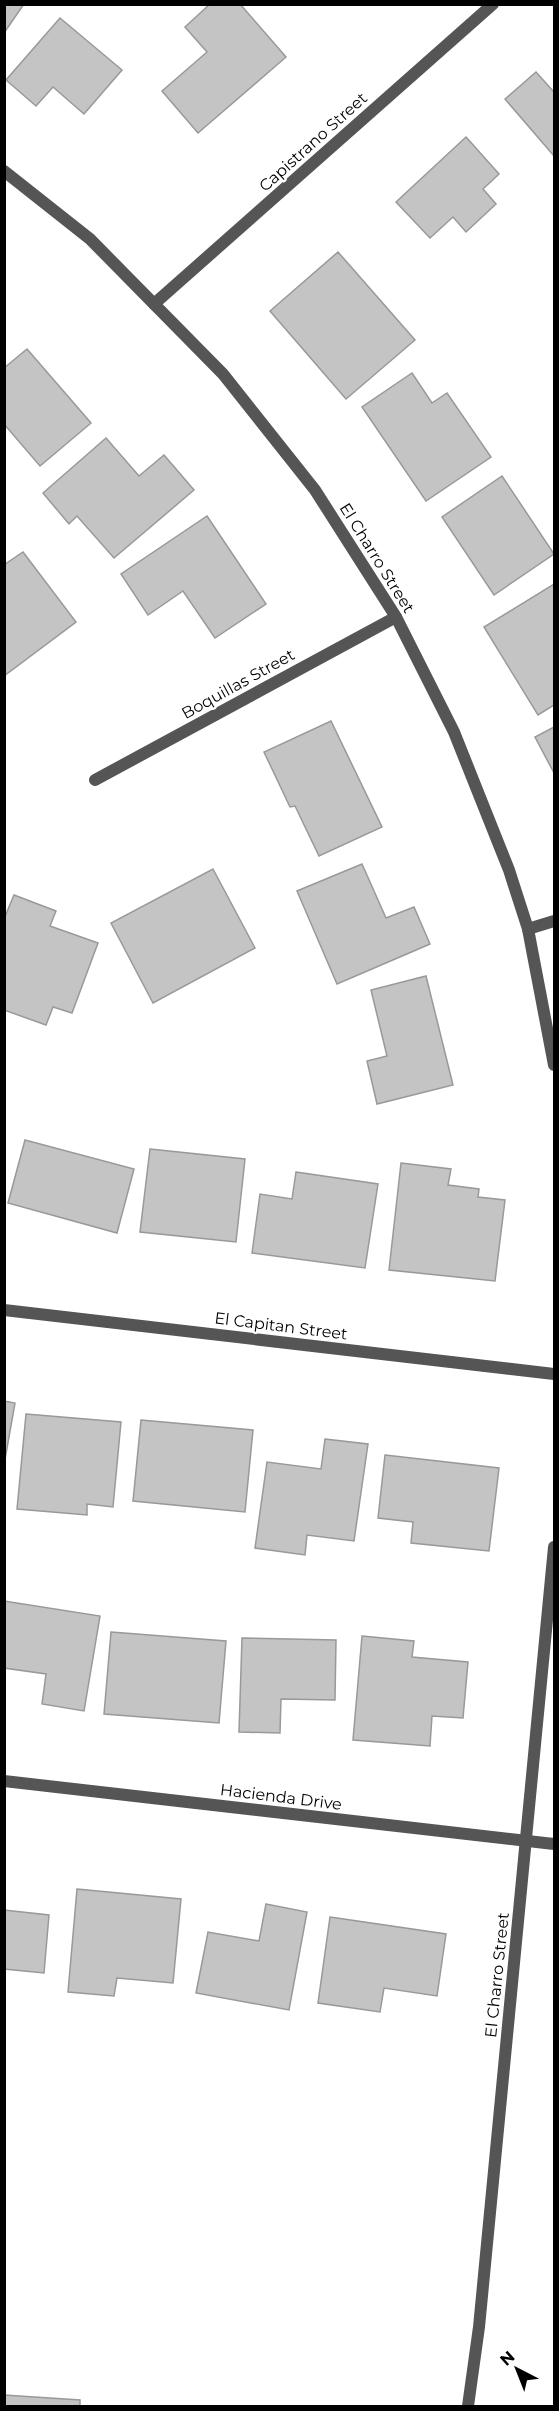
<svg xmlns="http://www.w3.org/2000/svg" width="559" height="2411" font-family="Montserrat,sans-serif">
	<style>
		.building { fill: #c4c4c4; stroke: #999; stroke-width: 1.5 }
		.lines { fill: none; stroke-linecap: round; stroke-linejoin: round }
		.street { stroke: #555; stroke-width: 12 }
		.labels { text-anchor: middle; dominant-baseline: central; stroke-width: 4.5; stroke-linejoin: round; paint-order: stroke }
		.street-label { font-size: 16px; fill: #000; stroke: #fff }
	</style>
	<rect width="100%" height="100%" fill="#fff"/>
	<g class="building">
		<polygon points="4,4 24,4 4,33"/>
		<polygon points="210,4 240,4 286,57 198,133 162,91 207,52 185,27"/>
		<polygon points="60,18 122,70 84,114 53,87 36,106 6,80"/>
		<polygon points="536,72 553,91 554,89 554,156 505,99"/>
		<polygon points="466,137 499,174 483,189 496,204 466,232 453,217 430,238 396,202"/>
		<polygon points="338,252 415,340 346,399 270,311"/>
		<polygon points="27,349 91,423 40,466 4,424 4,368"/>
		<polygon points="412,373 432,403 447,393 491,457 426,501 362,407"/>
		<polygon points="106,438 139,476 164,455 194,490 114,558 77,516 69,524 43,493"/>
		<polygon points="502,476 554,554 494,595 442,517"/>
		<polygon points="207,516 266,604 215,638 183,591 148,615 121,574"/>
		<polygon points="23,552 76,622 4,676 4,565"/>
		<polygon points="554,584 554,705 538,715 484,627"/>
		<polygon points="331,721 382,827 319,856 295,806 290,807 264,752"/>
		<polygon points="554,727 554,773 535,737"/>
		<polygon points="362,864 386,918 414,907 430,944 337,984 297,891"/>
		<polygon points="213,869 255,948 153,1003 111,923"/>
		<polygon points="14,895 56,911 50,926 98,943 72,1013 53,1007 46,1025 4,1010 4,919"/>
		<polygon points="426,976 453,1085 377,1104 367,1061 387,1056 371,990"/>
		<polygon points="25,1140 134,1169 117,1233 8,1203"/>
		<polygon points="150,1149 245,1159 236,1242 140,1232"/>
		<polygon points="401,1163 451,1169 448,1185 479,1189 478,1197 505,1200 495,1281 389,1270"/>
		<polygon points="296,1172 378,1184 365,1268 252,1253 260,1194 292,1199"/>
		<polygon points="4,1401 15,1403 4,1465"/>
		<polygon points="26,1414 121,1422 113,1507 87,1504 87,1515 17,1509"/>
		<polygon points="141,1420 253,1430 245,1512 133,1501"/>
		<polygon points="325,1439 368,1444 354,1541 307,1535 305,1555 255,1548 267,1462 321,1469"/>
		<polygon points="385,1455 499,1468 489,1551 411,1543 413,1522 378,1518"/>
		<polygon points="4,1601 100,1616 84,1711 42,1704 46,1674 4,1668"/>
		<polygon points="111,1632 226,1641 219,1723 104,1714"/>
		<polygon points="362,1636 414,1641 412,1657 468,1662 463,1718 432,1716 430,1746 353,1740"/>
		<polygon points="242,1638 336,1640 335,1700 281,1699 280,1733 239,1732"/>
		<polygon points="77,1889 181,1899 173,1983 117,1978 114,1996 68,1992"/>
		<polygon points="266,1904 307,1912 289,2010 196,1993 208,1932 259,1941"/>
		<polygon points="4,1910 49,1915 44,1973 4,1969"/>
		<polygon points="330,1917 446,1934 437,1996 384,1988 380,2012 318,2003"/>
		<polygon points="4,2395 80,2400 80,2406 4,2406"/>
	</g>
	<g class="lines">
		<g class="street">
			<polyline points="4,171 90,239 223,374 315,490 396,617 454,732 509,870 528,929 554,1065"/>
			<polyline points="154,304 493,4"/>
			<polyline points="95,780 396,617"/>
			<polyline points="528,929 554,921"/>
			<polyline points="4,1310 554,1374"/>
			<polyline points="4,1781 554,1844"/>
			<polyline points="468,2406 479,2327 554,1547"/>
		</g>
	</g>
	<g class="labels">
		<g class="street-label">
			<text transform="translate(313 142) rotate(-42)">Capistrano Street</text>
			<text transform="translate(377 558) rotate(58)">El Charro Street</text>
			<text transform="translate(238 684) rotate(-29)">Boquillas Street</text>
			<text transform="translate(281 1326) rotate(7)">El Capitan Street</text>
			<text transform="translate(281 1797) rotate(7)">Hacienda Drive</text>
			<text transform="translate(497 1975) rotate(-84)">El Charro Street</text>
		</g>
	</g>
	<rect width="559" height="2411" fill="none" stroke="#000000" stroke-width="12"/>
	<g transform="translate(517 2369) rotate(318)" stroke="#ffffff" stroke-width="4.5" paint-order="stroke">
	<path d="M0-4.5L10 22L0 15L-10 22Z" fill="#000000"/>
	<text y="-9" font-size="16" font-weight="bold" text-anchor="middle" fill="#000000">N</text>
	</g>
</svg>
